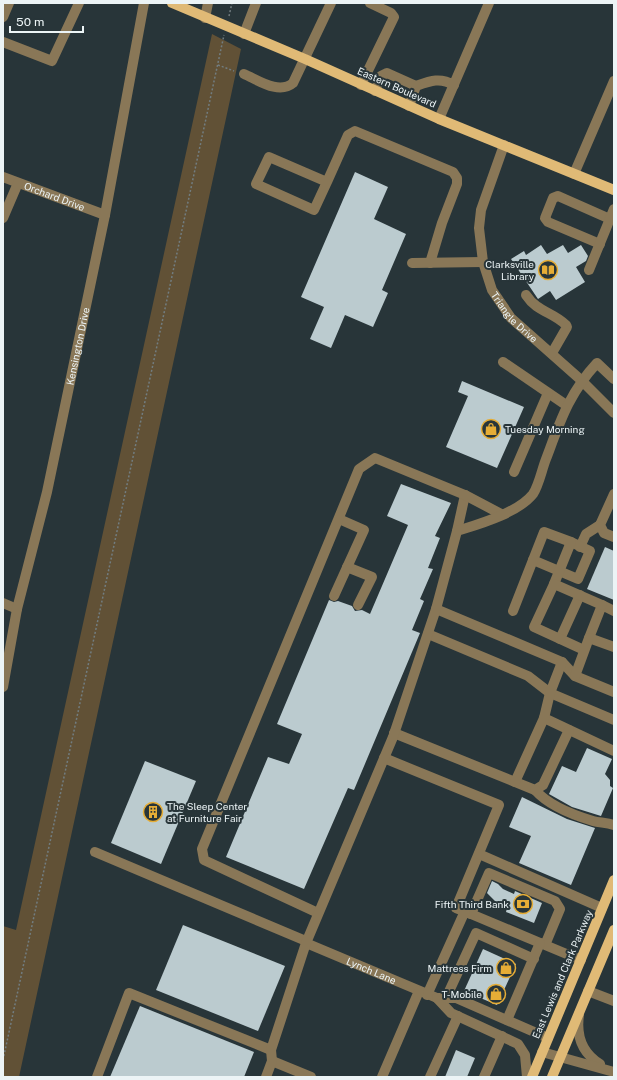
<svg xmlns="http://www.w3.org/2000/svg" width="617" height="1080" font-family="'Public Sans',sans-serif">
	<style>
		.green { fill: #615136 }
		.building { fill: #bbcbcf }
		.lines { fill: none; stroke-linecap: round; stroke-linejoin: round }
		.path { stroke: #727d80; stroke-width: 1.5; stroke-dasharray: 2 2; stroke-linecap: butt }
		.minor { stroke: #897757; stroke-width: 10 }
		.major { stroke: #e0ba76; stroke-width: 10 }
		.labels { text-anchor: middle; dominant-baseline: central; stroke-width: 4; stroke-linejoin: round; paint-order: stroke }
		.street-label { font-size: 10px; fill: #ecf4f6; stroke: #283539 }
		.poi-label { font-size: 10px; fill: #ecf4f6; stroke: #283539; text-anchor: end }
	</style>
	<rect width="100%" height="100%" fill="#283539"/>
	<polygon class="green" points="212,34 241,49 19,1077 3,1077 3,926 16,930"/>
	<g class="building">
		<polygon points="355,172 388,187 374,219 406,234 382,290 388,293 373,327 345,315 331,348 310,339 324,307 301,297"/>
		<polygon points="541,245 547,254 563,245 568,253 581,245 588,256 586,261 576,267 585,282 556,300 550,291 538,299 511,259 524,251 526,255"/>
		<polygon points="462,381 524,407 497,468 446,447 468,396 458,392"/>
		<polygon points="401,484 451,503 435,536 440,538 428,568 433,569 420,599 424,601 412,630 420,633 354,790 348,788 304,889 226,857 268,757 289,764 302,734 277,724 329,600 334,602 338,601 352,606 355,611 362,610 370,614 408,525 387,516"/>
		<polygon points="605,547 614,551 614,600 587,589"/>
		<polygon points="587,748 612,759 605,774 610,780 610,786 613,788 601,816 572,807 549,794 562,766 576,772"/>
		<polygon points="145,761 196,781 161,864 111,843"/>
		<polygon points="522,797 567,819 595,828 571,885 519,863 531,836 509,827"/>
		<polygon points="492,881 498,884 503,889 514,894 515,891 542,903 534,923 506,912 507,908 498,904 487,893"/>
		<polygon points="183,925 285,966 258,1031 156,990"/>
		<polygon points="483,949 516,964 497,1005 464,991"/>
		<polygon points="140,1006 254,1052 244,1077 110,1077"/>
		<polygon points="456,1050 475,1058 467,1077 445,1077"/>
	</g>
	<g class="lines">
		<g class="path">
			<polyline points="229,16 232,3"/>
			<polyline points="218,65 234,71"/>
			<polyline points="3,1060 224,35"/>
		</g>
		<g class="minor">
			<polyline points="3,17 9,3"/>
			<polyline points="205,18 208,3"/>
			<polyline points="244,34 256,3"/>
			<polyline points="3,42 52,61 79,3"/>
			<path d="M244 74C258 80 279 95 293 83L331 3"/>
			<polyline points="361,85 394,17 391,13 370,3"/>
			<path d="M416 86C430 81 440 77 454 85"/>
			<polyline points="375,91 381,76 387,73 416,86 409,106"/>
			<polyline points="439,119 489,3"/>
			<path id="s1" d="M504 145 481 210 479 228 483 262 492 290 511 318 581 380 614 413"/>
			<polyline points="574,174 614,81"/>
			<path id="s2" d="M3 177 105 215"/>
			<polyline points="327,182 314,210 256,184 269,157 327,182 348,135 355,131 453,172 457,178 457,184 442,223 430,263"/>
			<polyline points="3,218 18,183"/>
			<polyline points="600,244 548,222 545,218 553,198 558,196 610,219"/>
			<polyline points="412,263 483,262"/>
			<polyline points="589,270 614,209"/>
			<path d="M526 295C537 312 553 312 566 325L567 327 552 353"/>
			<polyline points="503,362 566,405"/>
			<polyline points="514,472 548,393"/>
			<polyline points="614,494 600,525 604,533 614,537"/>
			<polyline points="457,531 465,495"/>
			<polyline points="580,547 586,534 600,525"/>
			<polyline points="533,560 578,579 590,551 571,542"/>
			<polyline points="347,567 372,577 358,605"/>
			<polyline points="334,596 364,530 339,519"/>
			<polyline points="3,603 17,609"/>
			<polyline points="436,609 562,662 575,676 614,692"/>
			<polyline points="513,611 544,532 571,542 554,584"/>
			<polyline points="428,634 528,676 550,693 614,720"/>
			<polyline points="589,638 602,605 614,611"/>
			<polyline points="560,639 580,595"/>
			<polyline points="584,650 534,627 554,584 602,605"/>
			<polyline points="575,676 589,638 614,647"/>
			<path id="s3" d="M3 687 17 609 47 492 105 215 144 3"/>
			<polyline points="544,718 614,751"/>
			<polyline points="394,733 535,790 543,785 569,730"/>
			<polyline points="384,758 499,805 456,908 471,914"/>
			<polyline points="515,782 544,718 550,693 562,662"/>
			<path d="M535 790C549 806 573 815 593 821 600 823 606 822 614 825"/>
			<polyline points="95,852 306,941"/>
			<polyline points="479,854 602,908"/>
			<polyline points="318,913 204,860 202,849 359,469 375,458 465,495 501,514"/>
			<path id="s4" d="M306 943 437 998H456L548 1038"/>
			<polyline points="545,945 471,914 489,873 555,901 560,909 545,945 581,960"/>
			<polyline points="588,991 614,1001"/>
			<polyline points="427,995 465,911"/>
			<polyline points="437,998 451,1013 518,1044 525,1055 527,1077"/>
			<polyline points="446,998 476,933 534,959"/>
			<path d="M579 1015C576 1036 582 1053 600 1064"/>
			<polyline points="507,1020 540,943"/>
			<polyline points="542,1052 614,1072"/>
			<polyline points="272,1061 311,1077"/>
			<polyline points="97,1077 129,993 271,1050"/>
			<path d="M266 1077 272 1061 271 1050 306 943 393 737 436 609 457 531C479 524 518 513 533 494 539 485 542 469 546 459 560 422 569 393 597 363L614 379"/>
			<polyline points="382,1077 419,991"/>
			<polyline points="430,1077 458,1016"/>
			<polyline points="484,1077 502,1036"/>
		</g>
		<g class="major">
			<polyline points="172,3 305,59 439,119 614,190"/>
			<polyline points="532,1077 614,880"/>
			<polyline points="552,1077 614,930"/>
		</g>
	</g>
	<defs>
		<symbol id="library-ring" viewBox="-11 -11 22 22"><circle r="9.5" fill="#283539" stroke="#e6ad36" stroke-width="1.5"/><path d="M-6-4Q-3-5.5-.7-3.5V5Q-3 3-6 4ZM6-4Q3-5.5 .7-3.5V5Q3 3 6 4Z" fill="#e6ad36"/></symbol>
		<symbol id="shop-ring" viewBox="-11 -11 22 22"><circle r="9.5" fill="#283539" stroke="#e6ad36" stroke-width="1.5"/><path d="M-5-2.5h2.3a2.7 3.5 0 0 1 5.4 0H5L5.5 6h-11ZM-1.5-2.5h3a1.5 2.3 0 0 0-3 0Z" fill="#e6ad36"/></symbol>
		<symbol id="building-ring" viewBox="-11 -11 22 22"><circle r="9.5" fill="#283539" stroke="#e6ad36" stroke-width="1.5"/><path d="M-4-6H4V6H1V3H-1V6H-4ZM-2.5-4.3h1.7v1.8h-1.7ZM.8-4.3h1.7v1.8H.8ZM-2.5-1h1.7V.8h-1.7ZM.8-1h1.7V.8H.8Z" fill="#e6ad36"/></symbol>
		<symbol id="bank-ring" viewBox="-11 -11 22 22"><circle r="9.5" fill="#283539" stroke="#e6ad36" stroke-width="1.5"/><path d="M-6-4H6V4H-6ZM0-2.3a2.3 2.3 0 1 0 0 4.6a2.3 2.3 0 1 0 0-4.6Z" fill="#e6ad36"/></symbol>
	</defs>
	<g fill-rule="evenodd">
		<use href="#library-ring" x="537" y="259" width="22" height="22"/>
		<use href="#shop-ring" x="480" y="418" width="22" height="22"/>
		<use href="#building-ring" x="142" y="801" width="22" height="22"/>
		<use href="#bank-ring" x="512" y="893" width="22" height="22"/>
		<use href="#shop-ring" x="495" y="957" width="22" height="22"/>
		<use href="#shop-ring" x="485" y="983" width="22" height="22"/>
	</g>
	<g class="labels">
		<g class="street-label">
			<text transform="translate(397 87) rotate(24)">Eastern Boulevard</text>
			<text stroke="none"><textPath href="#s2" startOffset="55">Orchard Drive</textPath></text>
			<text stroke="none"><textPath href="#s1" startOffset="186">Triangle Drive</textPath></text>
			<text stroke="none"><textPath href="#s3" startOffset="349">Kensington Drive</textPath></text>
			<text stroke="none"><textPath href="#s4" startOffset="71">Lynch Lane</textPath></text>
			<text transform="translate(562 974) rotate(-67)">East Lewis and Clark Parkway</text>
		</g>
		<g class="poi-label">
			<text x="534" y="264">Clarksville<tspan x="534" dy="12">Library</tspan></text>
			<text x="505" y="429" text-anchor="start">Tuesday Morning</text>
			<text x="167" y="806" text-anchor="start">The Sleep Center<tspan x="167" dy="12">at Furniture Fair</tspan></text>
			<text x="509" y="904">Fifth Third Bank</text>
			<text x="492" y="968">Mattress Firm</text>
			<text x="482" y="994">T-Mobile</text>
		</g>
	</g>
	<rect width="617" height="1080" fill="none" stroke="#ecf4f6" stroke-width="8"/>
	<path d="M10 26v6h73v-6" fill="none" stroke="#ecf4f6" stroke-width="2"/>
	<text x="16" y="26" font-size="12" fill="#ecf4f6" stroke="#283539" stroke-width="3" paint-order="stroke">50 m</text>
</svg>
